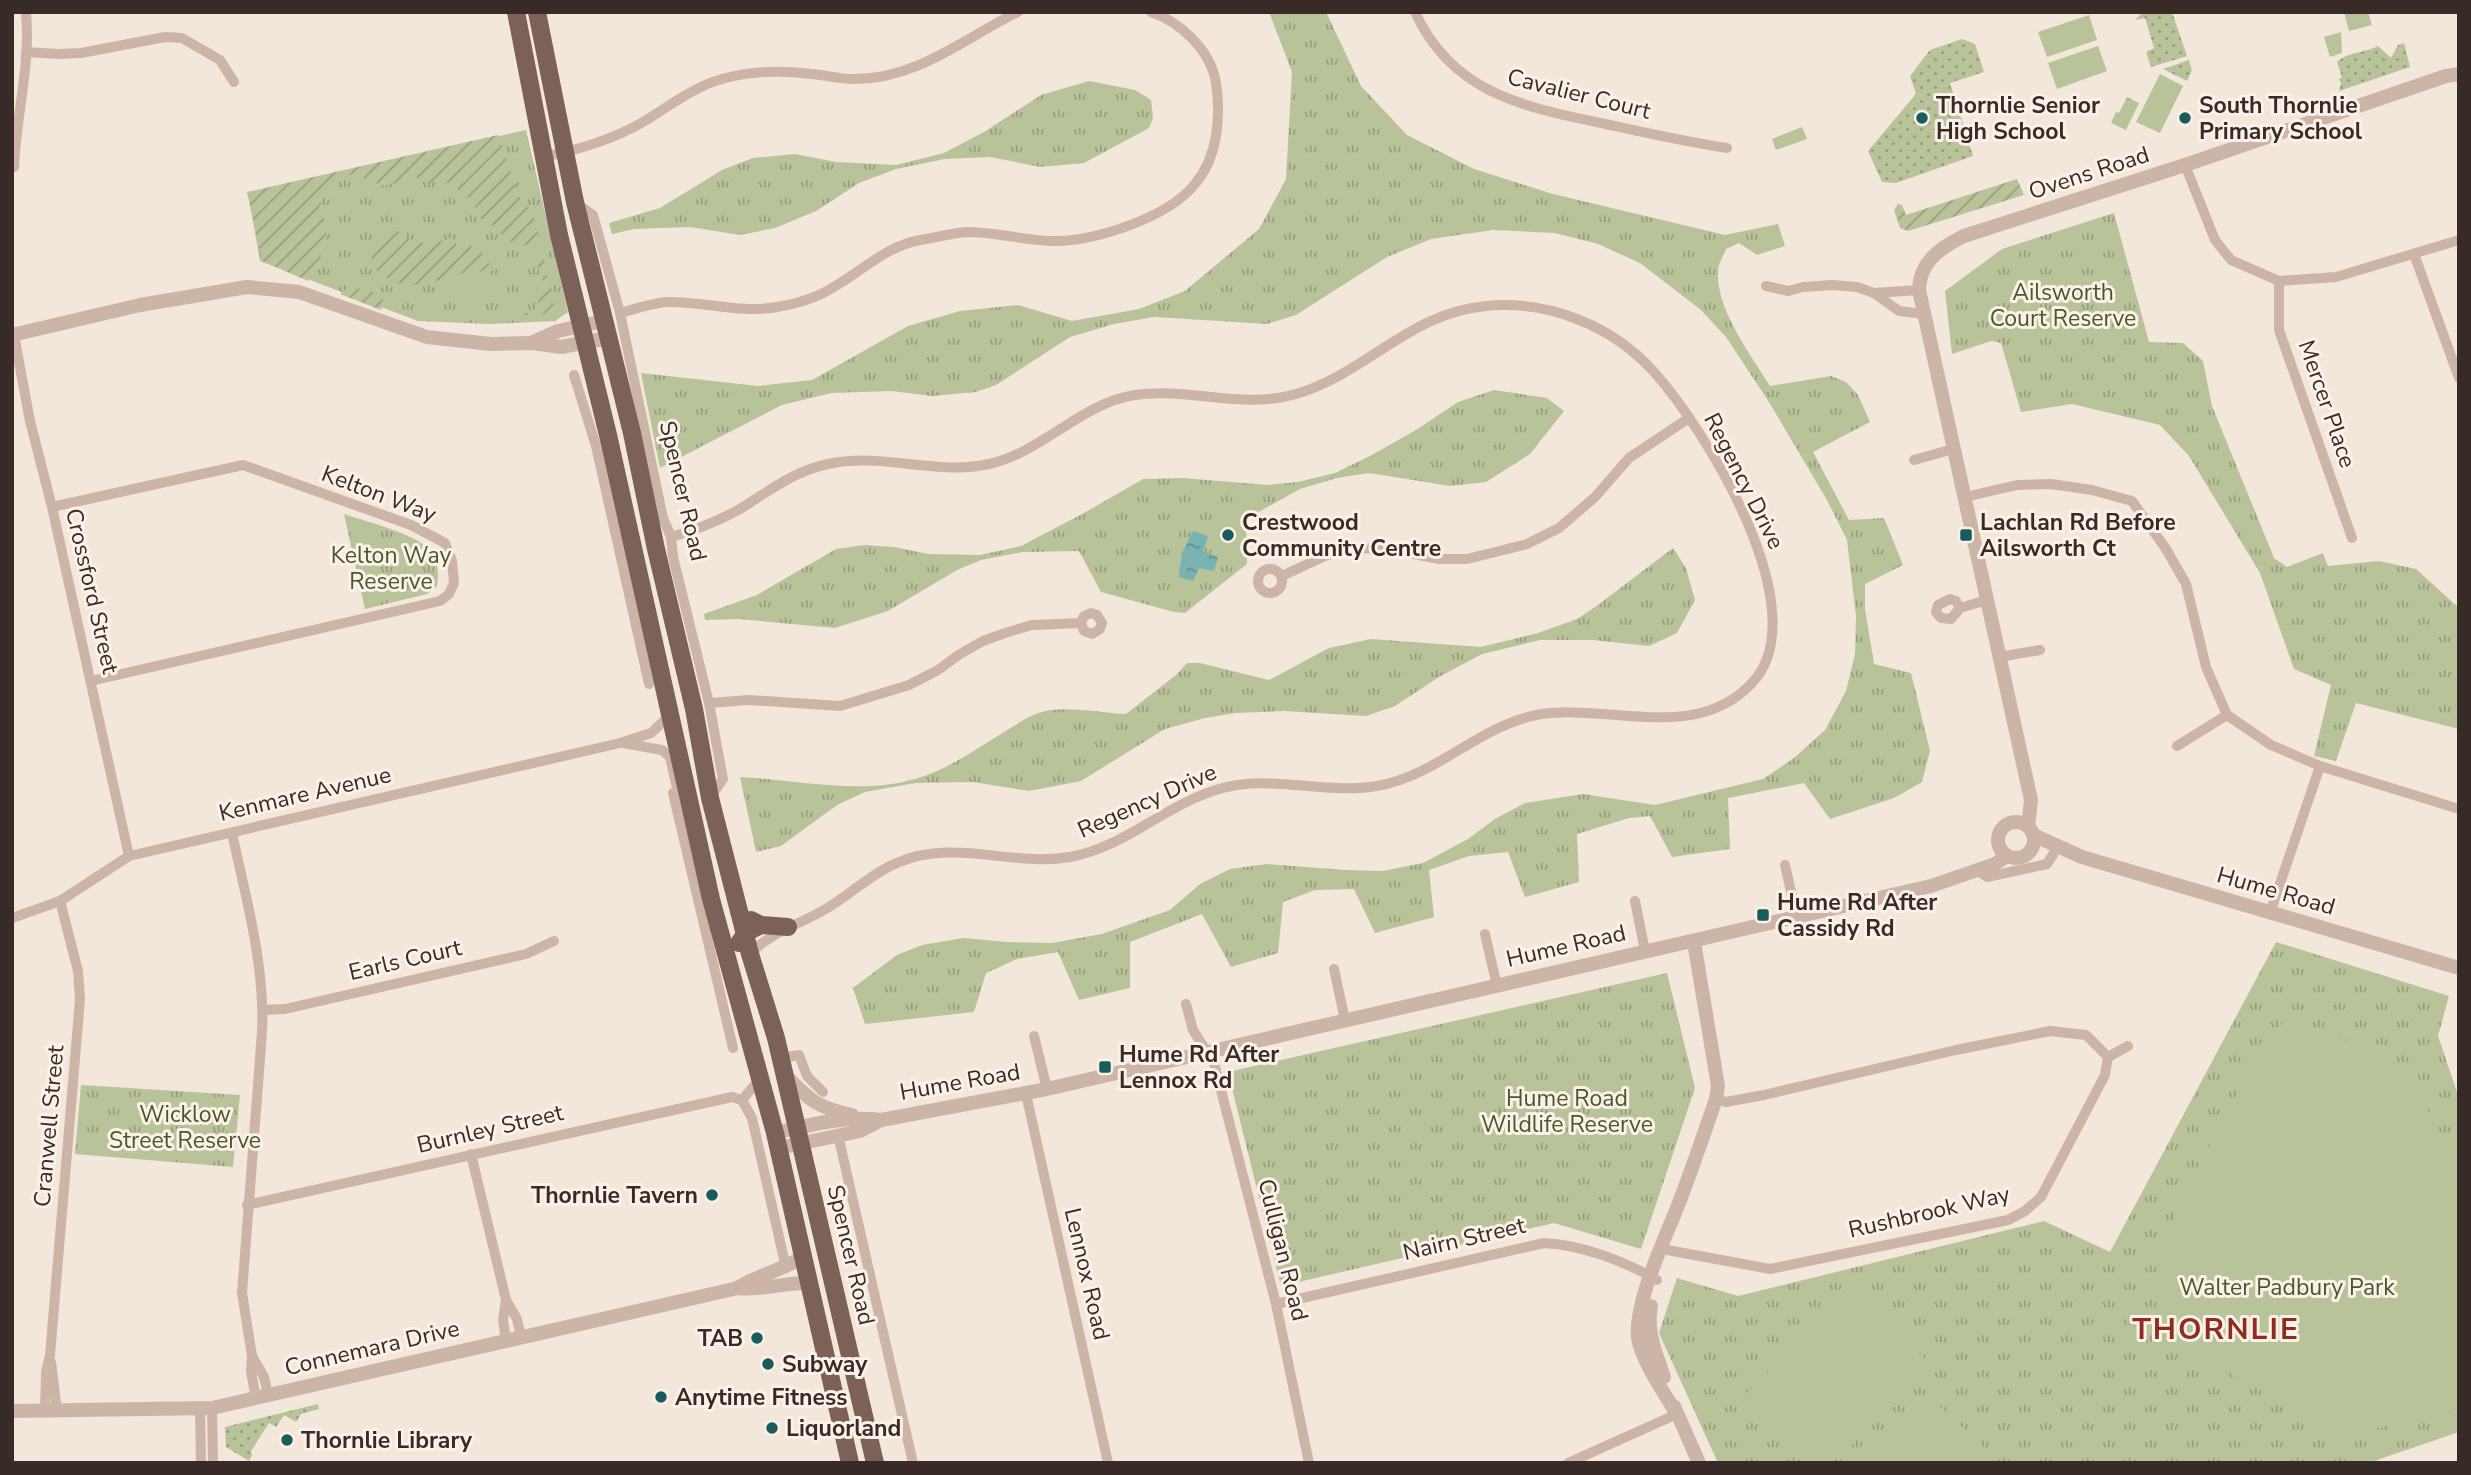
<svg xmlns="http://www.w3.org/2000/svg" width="2471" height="1475" font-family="'Nunito Sans',sans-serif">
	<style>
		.grass { fill: url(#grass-dots) }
		.park { fill: url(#park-tufts) }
		.garden { fill: url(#garden-furrows) }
		.pitch { fill: #b8c39a }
		.water { fill: url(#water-ripples) }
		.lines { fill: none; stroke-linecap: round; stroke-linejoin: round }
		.minor { stroke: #ccb5a6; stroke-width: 10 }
		.tertiary { stroke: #ccb5a6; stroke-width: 14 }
		.primary { stroke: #7b6157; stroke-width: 18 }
		.poi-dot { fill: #1a5c5c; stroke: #fbf1e8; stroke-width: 2.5 }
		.labels { text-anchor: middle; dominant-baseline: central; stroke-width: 6; stroke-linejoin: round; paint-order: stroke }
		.street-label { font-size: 23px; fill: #382b27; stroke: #fbf1e8 }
		.poi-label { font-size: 23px; font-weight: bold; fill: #382b27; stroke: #fbf1e8; text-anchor: start }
		.park-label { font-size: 23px; fill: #4a5829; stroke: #fbf1e8 }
		.district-label { font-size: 30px; font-weight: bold; letter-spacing: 2px; fill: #8c2e1b; stroke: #fbf1e8 }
	</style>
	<defs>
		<pattern id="grass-dots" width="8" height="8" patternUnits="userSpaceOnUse" patternTransform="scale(1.75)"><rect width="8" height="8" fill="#b8c39a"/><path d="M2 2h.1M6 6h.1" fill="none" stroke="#979f7e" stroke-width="1.8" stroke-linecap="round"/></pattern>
		<pattern id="park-tufts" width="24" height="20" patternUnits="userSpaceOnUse" patternTransform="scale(1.75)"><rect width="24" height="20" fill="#b8c39a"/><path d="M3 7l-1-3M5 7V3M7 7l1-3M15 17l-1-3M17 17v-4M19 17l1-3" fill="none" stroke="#979f7e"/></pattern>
		<pattern id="garden-furrows" width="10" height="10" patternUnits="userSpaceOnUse" patternTransform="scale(1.75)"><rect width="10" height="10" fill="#b8c39a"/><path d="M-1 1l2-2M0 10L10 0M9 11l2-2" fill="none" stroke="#979f7e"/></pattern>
		<pattern id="water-ripples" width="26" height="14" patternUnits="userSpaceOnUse" patternTransform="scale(1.75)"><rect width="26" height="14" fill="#78b2b1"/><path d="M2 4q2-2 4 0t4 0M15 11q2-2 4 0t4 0" fill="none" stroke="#639190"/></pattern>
	</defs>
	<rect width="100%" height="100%" fill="#f3e6db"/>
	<g class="grass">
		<polygon points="2143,12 2172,12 2187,56 2151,67 2146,52 2154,48 2145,18 2135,20"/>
		<polygon points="1962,39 1975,44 1984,72 1950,83 1973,156 1896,183 1882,182 1868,151 1916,94 1910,76 1930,50"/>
		<path d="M2404 43 2410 67 2339 91 2341 83 2339 79 2342 77 2337 62C2347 52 2365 53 2378 46L2391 58 2398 45Z"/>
		<polygon points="2189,60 2192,70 2187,81 2163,69"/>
		<polygon points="318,1404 319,1409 301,1414 296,1422 284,1415 276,1427 269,1423 251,1451 252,1455 249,1461 226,1447 225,1427"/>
	</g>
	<g class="park">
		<path d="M1269 12H1326L1361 86 1407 135 1474 169 1553 194 1725 235 1778 224 1785 246 1757 255 1739 243 1726 249C1724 254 1721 260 1719 265 1711 303 1751 355 1770 386L1831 376 1846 382 1858 395 1870 422 1813 452 1849 520 1884 518 1903 565 1865 584V609L1874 664 1911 673 1930 751 1922 782 1894 798 1830 819 1804 783 1728 798 1730 849 1672 857 1650 816 1629 818 1577 834 1579 882 1525 897 1508 852 1469 856 1429 870 1434 917 1375 933 1354 889 1315 890 1283 902 1278 953 1231 967 1202 914 1130 942V988L1079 1000 1058 952 1017 959 986 973 974 1012 865 1024 853 988 897 955 922 945 964 938 1006 942 1052 943 1102 934 1170 910 1200 884 1230 869 1267 864 1345 870 1383 871 1423 863 1468 839 1495 819 1525 803 1583 794 1655 805 1763 779 1794 758 1825 730 1846 691 1855 654 1856 616 1847 540 1827 500 1769 402 1726 337 1701 310 1640 263 1598 244 1555 233 1493 230 1431 239 1387 257 1296 315 1267 324 1154 317 1114 324 1070 337 996 385 976 392 932 396 891 391 831 393 782 405 660 468 641 373 758 386 812 380 908 326 960 311 1018 305 1072 321 1139 309 1185 291 1259 229 1286 179 1292 72Z"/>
		<polygon points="2344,12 2368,12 2372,25 2349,31"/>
		<polygon points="2341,32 2342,53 2330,57 2324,37"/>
		<polygon points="1089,81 1135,90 1151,100 1153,118 1149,128 1084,163 1040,167 990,157 945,159 896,169 859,183 816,211 775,228 740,235 690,227 634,229 612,234 609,223 660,208 722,170 753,158 795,154 836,162 896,165 944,153 984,132 1041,95"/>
		<polygon points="2127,97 2139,103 2126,130 2111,123 2116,112 2119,113"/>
		<polygon points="526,130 568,312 555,321 489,324 418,321 260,261 248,193"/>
		<polygon points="2114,213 2149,342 2183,343 2203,361 2212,406 2274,558 2287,567 2323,553 2328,566 2379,561 2416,569 2459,608 2459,729 2356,703 2336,761 2314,756 2331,685 2294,669 2260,573 2189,456 2160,425 2072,404 2021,412 2001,343 1991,341 1952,354 1945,291 2002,249"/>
		<polygon points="1494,390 1547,398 1564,411 1530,454 1486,482 1450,486 1369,473 1337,478 1300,489 1246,519 1247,564 1185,613 1174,612 1101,592 1079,551 1022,552 981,560 957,570 888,611 835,628 739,619 705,620 704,614 757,595 836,549 864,545 894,547 929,554 980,555 1021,546 1084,513 1143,479 1182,478 1268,485 1298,482 1335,473 1370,456 1416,430 1458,402"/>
		<path d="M344 514C367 522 414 533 430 550 438 559 439 575 437 586L427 594 365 609Z"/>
		<path d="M1673 548 1686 568 1695 600 1677 633 1649 646 1593 640H1540L1482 654 1439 677 1395 706 1366 716 1284 711 1236 713 1205 718 1165 729 1081 781 1029 791 973 782 915 783 865 792 837 805 781 846 756 852 740 777C798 780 858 795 915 779 948 770 979 747 1009 729 1022 721 1036 711 1052 710 1074 707 1104 713 1126 714L1176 675 1187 663H1200L1269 680 1329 648 1371 639 1481 647 1538 633 1577 619 1598 605Z"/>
		<polygon points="2276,942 2449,996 2438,1036 2459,1098 2459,1432 2368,1463 1718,1463 1659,1333 1677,1278 1738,1296 2044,1221 2110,1252"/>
		<polygon points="1667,973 1695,1088 1641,1249 1554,1223 1281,1286 1228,1072"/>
		<polygon points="81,1085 240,1095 233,1167 75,1154"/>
	</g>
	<g class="garden">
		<path d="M498 135 523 207H531L540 241 534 247 536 250 532 253 529 246 509 241 489 222 481 219C476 202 458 186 442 180L432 183 415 177 385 186 366 180 357 172 335 181 319 204C333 240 325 249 308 281L262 261 247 192Z"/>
		<polygon points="2017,179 2024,195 1908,231 1900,228 1894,210 1898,204 1902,205 1906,215"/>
		<path d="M394 230C403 231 404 238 413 241 424 245 436 241 448 240L452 236 456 244C479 245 483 251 493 271L463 273 423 285 395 283 376 270 370 253Z"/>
		<polygon points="542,251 554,305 544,314 505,316 534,312 545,286 534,257"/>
		<polygon points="350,286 382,295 383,302 381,310 340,294"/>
	</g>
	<g class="pitch">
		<polygon points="2089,15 2097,40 2047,57 2038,32"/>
		<polygon points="2098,46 2107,71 2057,89 2048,63"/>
		<polygon points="2160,74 2183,86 2160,133 2136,122"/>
		<polygon points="1802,127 1807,139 1776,150 1772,139"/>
		<polygon points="490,271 492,296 466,298 463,274"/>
		<polygon points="2289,1020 2382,1054 2409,1078 2427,1109 2459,1181 2459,1409 2349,1435 2332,1430 2215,1365 2175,1329 2158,1275 2173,1221 2209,1146 2268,1039 2283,1022"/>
		<polygon points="1859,1287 1933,1368 1832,1463 1803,1463 1743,1397"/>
		<polygon points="1929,1396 2000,1463 1863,1463"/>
	</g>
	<polygon class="water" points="1193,531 1208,536 1203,552 1218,557 1214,571 1199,568 1193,581 1179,577 1182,553"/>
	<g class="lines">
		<g class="minor">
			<path d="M1415 12C1453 95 1526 107 1605 124 1646 133 1686 142 1727 148"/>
			<polyline points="26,52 58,54 81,53 165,37 182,38 220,60 234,82"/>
			<path d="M543 157C578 150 612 140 643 122 668 107 693 87 722 79 751 71 781 70 811 74 825 75 839 79 853 79 917 80 964 38 1018 12"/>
			<polyline points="2185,165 2215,240 2231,260 2279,281 2336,277 2459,240"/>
			<path d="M14 167C16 116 31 64 26 12"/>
			<polyline points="576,203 593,215 620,313 663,518 671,537 673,557 709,703 723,779 710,798"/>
			<polyline points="2414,254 2459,378"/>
			<polyline points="2279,281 2279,330 2352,538"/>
			<polyline points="1766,286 1788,291 1803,287 1832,285 1857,287 1874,293 1919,290"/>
			<polyline points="1874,293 1899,311 1924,314"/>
			<path d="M620 313C635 309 652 303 667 302 704 301 740 314 777 307 795 304 816 298 832 288 861 272 886 246 920 240 935 238 951 233 967 232 995 232 1023 240 1051 241 1093 242 1168 218 1195 184 1218 157 1221 117 1216 83 1211 51 1181 22 1151 12"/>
			<polyline points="14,335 30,421 52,507 129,856"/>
			<polyline points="574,375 596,446 649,684"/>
			<polyline points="1914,460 1953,449"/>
			<polyline points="1965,497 2017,485 2051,484 2092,490 2132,501 2166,549 2186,584 2206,667 2227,715 2271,745 2320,766 2459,809"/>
			<polyline points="52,507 243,465 411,525 445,543 452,561 454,583 449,594 440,601 91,681"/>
			<path d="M671 537C696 530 718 521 740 509 769 491 794 471 828 464 882 452 936 476 989 464 1043 452 1081 403 1135 395 1189 387 1243 410 1296 394 1367 373 1409 313 1486 306 1549 300 1613 326 1654 372 1706 430 1820 614 1751 684 1694 744 1605 702 1536 715 1478 727 1438 775 1377 786 1324 795 1268 773 1216 790 1164 806 1125 847 1070 857 1012 867 953 838 897 863 870 874 849 896 824 910 798 925 771 932 750 954"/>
			<circle cx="1270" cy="581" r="12"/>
			<polyline points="1282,576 1327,555 1360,548 1394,550 1439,559 1467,559 1527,544 1559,528 1595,497 1629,458 1689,418"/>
			<polyline points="1960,608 1956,601 1950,599 1938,605 1936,612 1941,618 1951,619 1960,608 1987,600"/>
			<polyline points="1999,657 2040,650"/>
			<polyline points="709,703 749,700 840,706 909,685 938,670 960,654 983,641 1008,632 1032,625 1081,623 1084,616 1091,613 1097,615 1102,623 1100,629 1092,634 1084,631 1081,623"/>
			<polyline points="623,743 662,750 670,757 677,788 686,798"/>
			<polyline points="2177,746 2227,715"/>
			<polyline points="673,793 733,1048"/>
			<path d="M232 833C246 899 265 964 262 1032L242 1293 252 1356 251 1372 256 1398"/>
			<polyline points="1785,865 1797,918"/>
			<polyline points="1978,870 1987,877 2047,864 2054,853"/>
			<polyline points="1635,901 1645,951"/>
			<polyline points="2270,913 2320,766"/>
			<polyline points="12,918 60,901 129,856 620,743 651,733 671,714"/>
			<polyline points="1485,934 1497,986"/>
			<polyline points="1334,969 1345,1020"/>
			<polyline points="1186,1004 1193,1030 1214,1063 1276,1304 1309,1463"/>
			<polyline points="263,1010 285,1009 526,954 554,941"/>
			<polyline points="1034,1036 1047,1089"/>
			<polyline points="2108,1057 2128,1046"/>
			<polyline points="781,1058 799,1055 807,1076 823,1092"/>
			<polyline points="1026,1094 1108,1463"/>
			<polyline points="742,1100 752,1118 786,1268"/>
			<polyline points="742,1100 760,1079"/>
			<polyline points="838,1135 913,1463"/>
			<polyline points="471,1154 506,1300 517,1319 521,1337"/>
			<polyline points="247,1205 732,1097 742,1100"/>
			<polyline points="1667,1250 1770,1269 2008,1220 2025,1211 2041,1197 2105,1075 2108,1057 2086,1035 2050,1031 1956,1050 1764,1095 1726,1102 1716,1099"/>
			<path d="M1276 1304 1544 1243C1581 1245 1625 1261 1657 1280"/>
			<polyline points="506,1340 503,1320 506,1300"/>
			<polyline points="252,1356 264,1377 268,1395"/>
			<polyline points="51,1362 57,1411"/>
			<polyline points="212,1408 213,1463"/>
			<polyline points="200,1410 201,1463"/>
			<polyline points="45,1411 46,1372 50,1355 80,999 78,971 60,901"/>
			<polyline points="1568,1463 1677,1414"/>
		</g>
		<g class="tertiary">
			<polyline points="12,335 140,305 247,287 299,292 427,337 491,344 532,343 561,347 608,338"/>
			<polyline points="533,342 558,331 604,321"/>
			<circle cx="2016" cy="840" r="18"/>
			<path d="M2028 827 2031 800 1919 290C1920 261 1940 248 1964 236L2185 165 2446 76 2459 74"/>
			<polyline points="2033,835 2082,857 2459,968"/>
			<path d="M784 1074C810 1100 815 1107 852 1115"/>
			<path d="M775 1133C809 1125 846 1115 881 1120L1047 1089 1931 886 1995 864 2007 856"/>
			<polyline points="779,1148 860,1131 881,1120"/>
			<path d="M739 1287C759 1275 782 1270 803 1257"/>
			<path d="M1651 1306C1646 1331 1656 1354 1664 1377"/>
			<polyline points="1674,1406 1699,1463"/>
			<path d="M12 1411 212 1408 738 1288C761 1291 785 1282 809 1283"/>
			<path d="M1677 1414C1664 1393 1642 1361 1638 1338 1634 1300 1669 1231 1682 1195 1694 1163 1705 1131 1716 1099L1718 1086 1694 942"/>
		</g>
		<g class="primary">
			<polyline points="516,12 559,235 608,435 711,899 775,1133 850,1463"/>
			<polyline points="537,12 575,202 632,433 656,549 694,709 710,798 750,954 776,1038 875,1463"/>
			<polyline points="751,920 761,925 788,927"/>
			<polyline points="739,943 747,932 761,925"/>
		</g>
	</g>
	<g class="poi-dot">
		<circle cx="1922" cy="118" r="7"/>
		<circle cx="2185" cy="118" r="7"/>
		<circle cx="1228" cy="535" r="7"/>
		<rect x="1959" y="528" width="14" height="14" rx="3.5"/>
		<rect x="1756" y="908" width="14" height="14" rx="3.5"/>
		<rect x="1098" y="1060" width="14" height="14" rx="3.5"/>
		<circle cx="712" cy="1195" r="7"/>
		<circle cx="757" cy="1338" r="7"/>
		<circle cx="768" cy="1364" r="7"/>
		<circle cx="661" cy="1397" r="7"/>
		<circle cx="772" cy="1428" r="7"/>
		<circle cx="287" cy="1440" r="7"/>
	</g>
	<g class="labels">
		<g class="street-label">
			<text transform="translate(1579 94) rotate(14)">Cavalier Court</text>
			<text transform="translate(2089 173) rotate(-18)">Ovens Road</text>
			<text transform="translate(2327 404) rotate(71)">Mercer Place</text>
			<text transform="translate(1744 481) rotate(63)">Regency Drive</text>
			<text transform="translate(683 491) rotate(77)">Spencer Road</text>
			<text transform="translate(379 494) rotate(21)">Kelton Way</text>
			<text transform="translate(92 591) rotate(77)">Crossford Street</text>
			<text transform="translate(305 794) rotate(-13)">Kenmare Avenue</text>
			<text transform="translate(1147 801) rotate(-24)">Regency Drive</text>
			<text transform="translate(2276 891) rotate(16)">Hume Road</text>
			<text transform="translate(1566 946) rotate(-13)">Hume Road</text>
			<text transform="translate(405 960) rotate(-13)">Earls Court</text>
			<text transform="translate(960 1082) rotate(-10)">Hume Road</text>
			<text transform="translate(49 1126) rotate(-85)">Cranwell Street</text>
			<text transform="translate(490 1129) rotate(-13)">Burnley Street</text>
			<text transform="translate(1929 1212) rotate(-13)">Rushbrook Way</text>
			<text transform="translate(1464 1239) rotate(-13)">Nairn Street</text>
			<text transform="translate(1283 1250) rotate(76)">Culligan Road</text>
			<text transform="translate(851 1255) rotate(77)">Spencer Road</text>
			<text transform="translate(1087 1274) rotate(77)">Lennox Road</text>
			<text transform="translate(372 1348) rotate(-13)">Connemara Drive</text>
		</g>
		<g class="poi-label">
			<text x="1936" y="105">Thornlie Senior<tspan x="1936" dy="26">High School</tspan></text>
			<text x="2199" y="105">South Thornlie<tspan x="2199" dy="26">Primary School</tspan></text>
			<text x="1242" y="522">Crestwood<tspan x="1242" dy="26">Community Centre</tspan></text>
			<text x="1980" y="522">Lachlan Rd Before<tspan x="1980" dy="26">Ailsworth Ct</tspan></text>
			<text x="1777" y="902">Hume Rd After<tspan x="1777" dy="26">Cassidy Rd</tspan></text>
			<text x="1119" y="1054">Hume Rd After<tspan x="1119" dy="26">Lennox Rd</tspan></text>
			<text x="698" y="1195" text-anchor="end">Thornlie Tavern</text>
			<text x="743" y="1338" text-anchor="end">TAB</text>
			<text x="782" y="1364">Subway</text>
			<text x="675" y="1397">Anytime Fitness</text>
			<text x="786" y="1428">Liquorland</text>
			<text x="301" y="1440">Thornlie Library</text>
		</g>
		<g class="park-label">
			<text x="2063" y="292">Ailsworth<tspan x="2063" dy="26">Court Reserve</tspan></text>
			<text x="391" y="555">Kelton Way<tspan x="391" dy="26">Reserve</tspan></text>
			<text x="1567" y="1098">Hume Road<tspan x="1567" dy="26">Wildlife Reserve</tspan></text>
			<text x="185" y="1114">Wicklow<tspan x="185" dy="26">Street Reserve</tspan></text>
			<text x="2287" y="1287">Walter Padbury Park</text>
		</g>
		<g class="district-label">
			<text x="2216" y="1329">THORNLIE</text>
		</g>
	</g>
	<rect width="2471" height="1475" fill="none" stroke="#382b27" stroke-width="28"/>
</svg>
